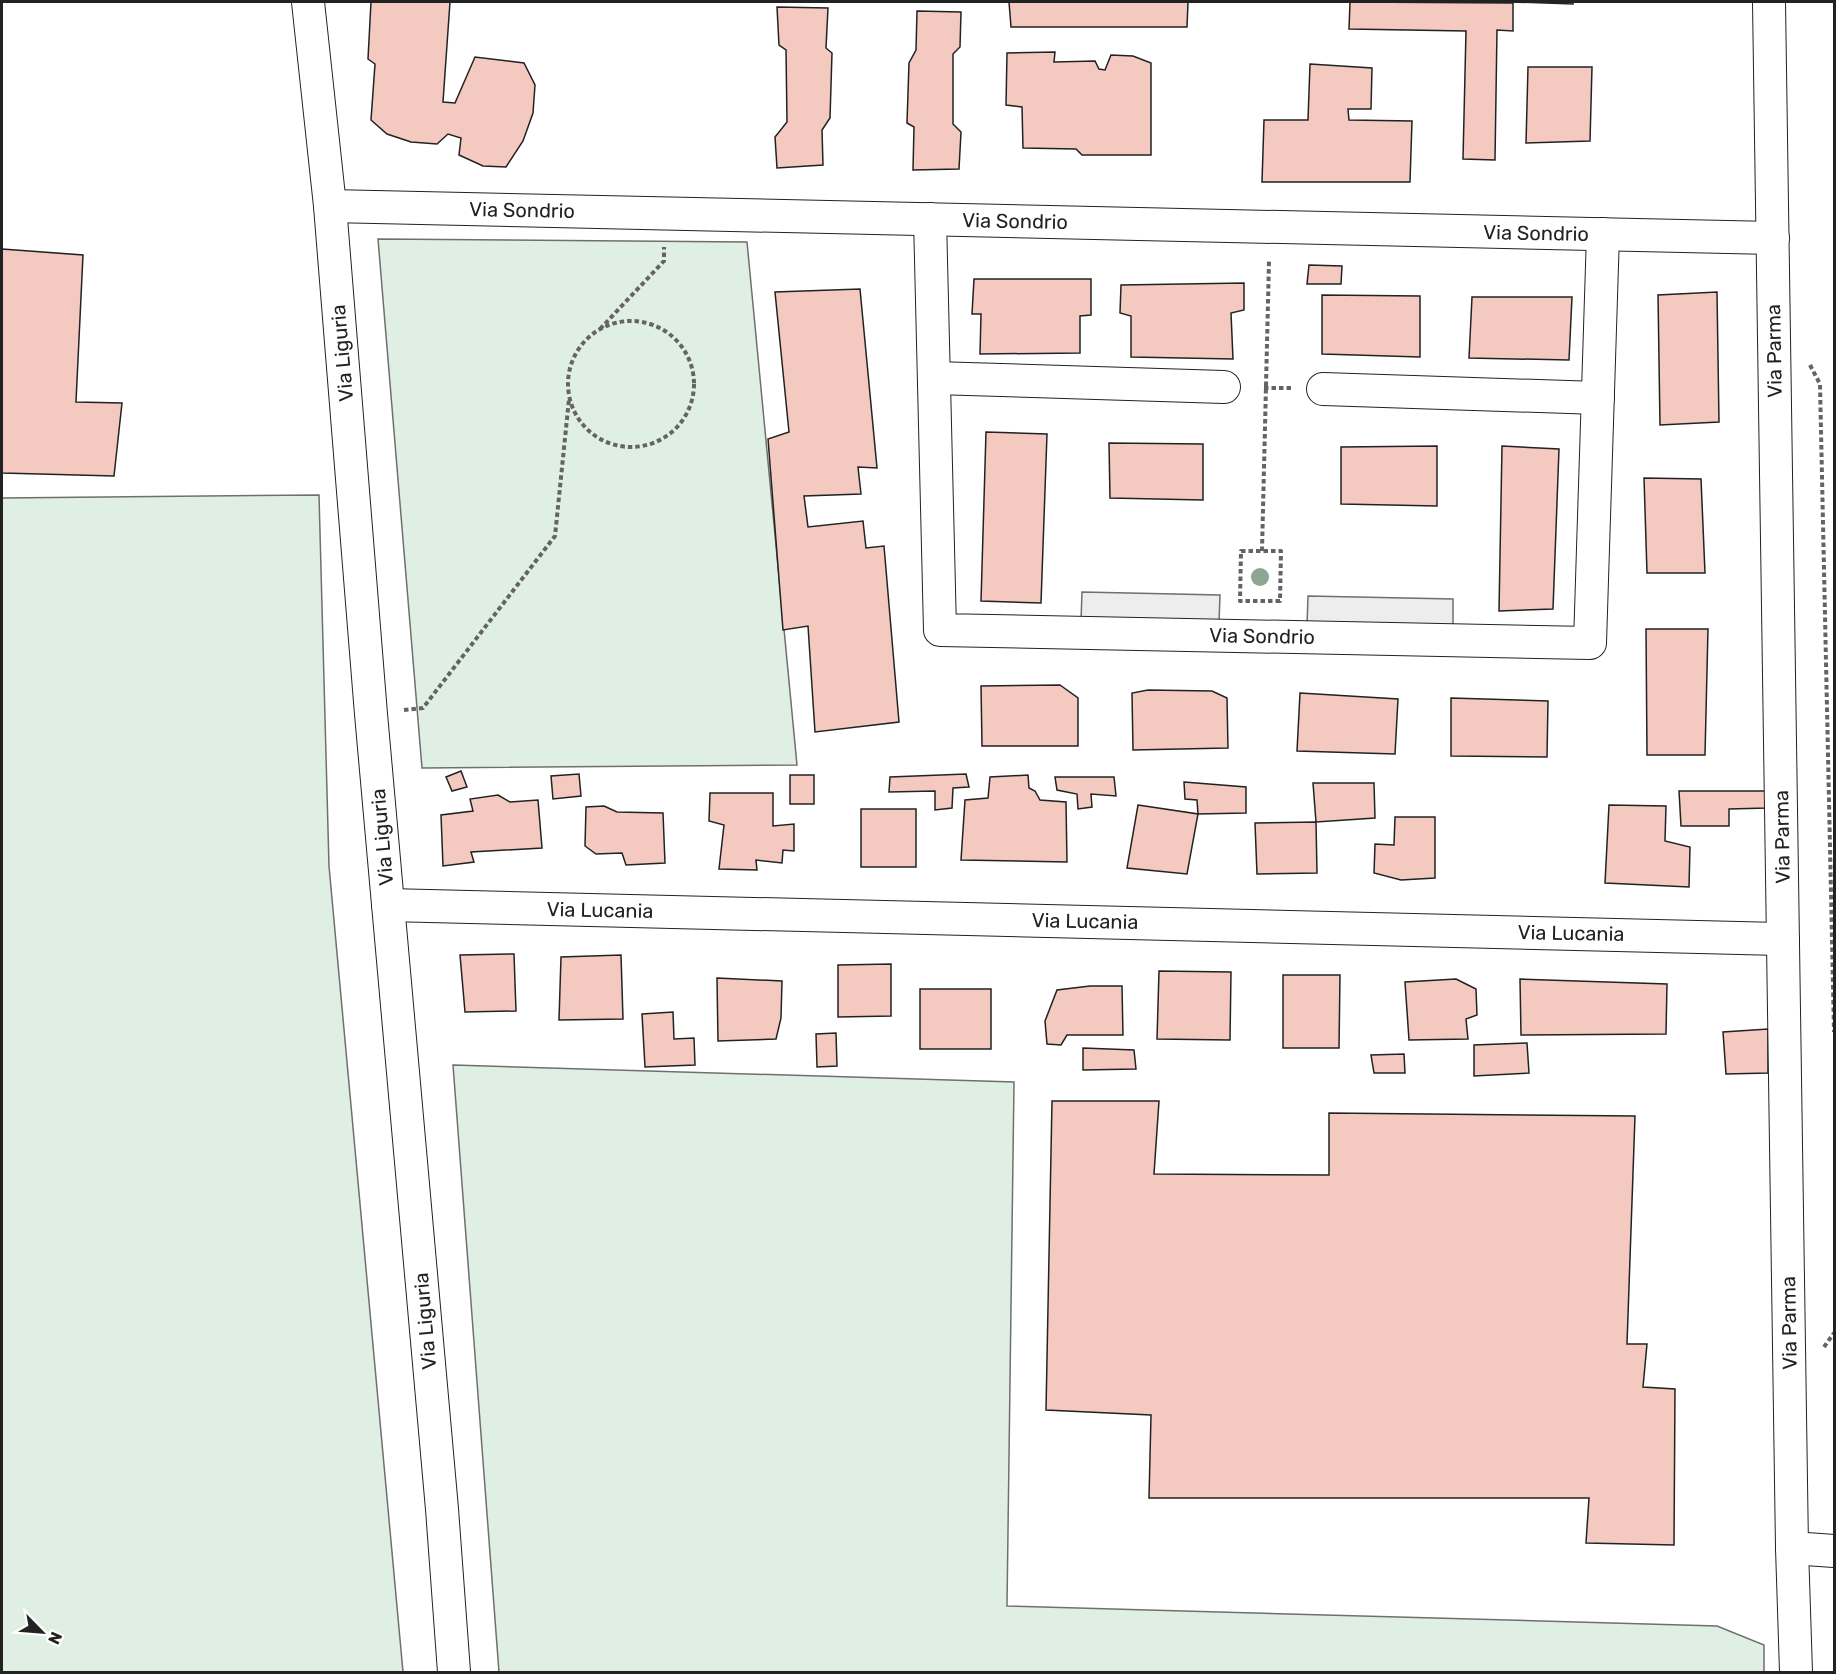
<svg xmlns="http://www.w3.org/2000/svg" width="1836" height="1674" font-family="Rubik,sans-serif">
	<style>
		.green { fill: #e0efe3; stroke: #6f6f6f; stroke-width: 1.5 }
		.parking { fill: #ededed; stroke: #6f6f6f; stroke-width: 1.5 }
		.building { fill: #f3c9c0; stroke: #222; stroke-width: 1.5 }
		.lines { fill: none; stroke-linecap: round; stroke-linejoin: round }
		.minor-casing { stroke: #222; stroke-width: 34 }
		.path { stroke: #646464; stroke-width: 4; stroke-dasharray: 4.5 3; stroke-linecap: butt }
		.minor { stroke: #fff; stroke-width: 32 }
		.tree { fill: #8da692 }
		.labels { text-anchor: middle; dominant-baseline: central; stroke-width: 4.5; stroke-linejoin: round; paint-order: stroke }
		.street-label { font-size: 20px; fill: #222; stroke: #fff }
	</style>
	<rect width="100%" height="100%" fill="#fff"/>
	<g class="green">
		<polygon points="378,239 747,242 797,765 422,768"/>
		<polygon points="319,495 329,866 403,1672 2,1672 2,498"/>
		<polygon points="453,1065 1014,1082 1007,1606 1717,1626 1764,1645 1764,1672 499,1672"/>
	</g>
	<g class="parking">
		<polygon points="1082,592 1220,595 1219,623 1081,621"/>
		<polygon points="1308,596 1453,599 1453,628 1307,625"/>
	</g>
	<g class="building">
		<polygon points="371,2 450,2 443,102 455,103 475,57 524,63 535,85 533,113 523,141 506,167 483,166 459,155 461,138 448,134 437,144 411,142 387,134 371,120 375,64 368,59"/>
		<polygon points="1009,2 1188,2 1187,27 1011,27"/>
		<polygon points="1350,2 1513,3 1513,31 1497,30 1495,160 1463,159 1466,31 1349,29"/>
		<polygon points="1513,2 1573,2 1573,4"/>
		<polygon points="777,7 828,8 826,48 832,53 830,118 822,130 823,165 777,168 775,137 787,122 786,50 779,45"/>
		<polygon points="917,11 961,12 960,47 953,54 953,124 961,132 959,169 913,170 914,127 907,123 909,63 916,50"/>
		<polygon points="1055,52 1054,62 1095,61 1099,69 1105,70 1111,55 1133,56 1151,63 1151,155 1082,155 1076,149 1023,148 1022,107 1006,105 1007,53"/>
		<polygon points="1310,64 1372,68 1371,109 1348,109 1349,120 1412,121 1410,182 1262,182 1264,120 1308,120"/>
		<polygon points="1528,67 1592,67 1590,141 1526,143"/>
		<polygon points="2,249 83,255 76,402 122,403 114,476 2,473"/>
		<polygon points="1309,265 1342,266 1341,284 1307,284"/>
		<polygon points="974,279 1091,279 1091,315 1080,316 1080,353 980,354 981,314 972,314"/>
		<polygon points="1244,283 1244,310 1231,313 1233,359 1131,357 1131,316 1120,313 1121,285"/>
		<polygon points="860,289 877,468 858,467 861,494 804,496 808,527 863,521 866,548 884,546 899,722 815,732 808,626 783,630 768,439 789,432 775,292"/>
		<polygon points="1717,292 1719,422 1660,425 1658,295"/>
		<polygon points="1322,295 1420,296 1420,357 1322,354"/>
		<polygon points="1472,297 1572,297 1569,360 1469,358"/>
		<polygon points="986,432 1047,434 1041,603 981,601"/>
		<polygon points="1109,443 1203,444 1203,500 1110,498"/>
		<polygon points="1437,446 1437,506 1341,504 1341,447"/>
		<polygon points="1502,446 1559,449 1553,609 1499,611"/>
		<polygon points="1644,478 1701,479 1705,573 1647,573"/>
		<polygon points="1646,629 1708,629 1705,755 1647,755"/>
		<polygon points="1060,685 1078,698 1078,746 982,746 981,686"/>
		<polygon points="1148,690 1212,691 1227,698 1228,748 1133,750 1132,693"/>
		<polygon points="1300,693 1398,699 1395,754 1297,751"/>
		<polygon points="1451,698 1548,701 1547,757 1451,756"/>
		<polygon points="461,771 467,787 452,791 446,777"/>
		<polygon points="579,774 581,796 553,799 551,776"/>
		<polygon points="966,774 969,787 953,788 952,808 935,810 935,791 889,792 890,777"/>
		<rect x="790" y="775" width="24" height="29"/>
		<polygon points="1028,775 1029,788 1035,791 1040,800 1066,802 1067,862 961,860 965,800 988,798 990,777"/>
		<polygon points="1055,777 1114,777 1116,796 1091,794 1092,807 1078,809 1077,794 1057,790"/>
		<polygon points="1184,782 1246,787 1246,813 1198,814 1197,800 1185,799"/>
		<polygon points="1313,783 1374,783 1375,818 1316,822"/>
		<polygon points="1679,791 1767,791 1767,808 1729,809 1729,826 1681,826"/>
		<polygon points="710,793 773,793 773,826 794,824 794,851 783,850 782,863 756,860 757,870 719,869 724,825 709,821"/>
		<polygon points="498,795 510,802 538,800 542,848 471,852 474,862 443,866 441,815 473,811 470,799"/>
		<polygon points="1138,805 1198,814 1187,874 1127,868"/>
		<polygon points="1609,805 1666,806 1665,841 1690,847 1689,887 1605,883"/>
		<polygon points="604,806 617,812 663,813 665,863 626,865 622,853 596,854 585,846 586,807"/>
		<rect x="861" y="809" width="55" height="58"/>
		<polygon points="1395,817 1435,817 1435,878 1401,880 1374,873 1375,844 1394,845"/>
		<polygon points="1316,822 1317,873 1257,874 1255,823"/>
		<polygon points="514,954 516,1011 465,1012 460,955"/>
		<polygon points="621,955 623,1019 559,1020 561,957"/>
		<polygon points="891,964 891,1016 838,1017 838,965"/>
		<polygon points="1159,971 1231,972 1230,1040 1157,1039"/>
		<polygon points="1283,975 1340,975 1339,1048 1283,1048"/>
		<polygon points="717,978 782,981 781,1018 776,1039 718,1041"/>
		<polygon points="1456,979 1476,989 1477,1015 1466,1019 1468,1039 1409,1040 1405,982"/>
		<polygon points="1520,979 1667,984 1666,1034 1521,1035"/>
		<polygon points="1090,986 1122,986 1123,1035 1067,1035 1061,1045 1047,1044 1045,1021 1057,990"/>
		<rect x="920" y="989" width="71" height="60"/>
		<polygon points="673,1012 674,1039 694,1038 695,1065 645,1067 642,1014"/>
		<polygon points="1768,1029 1768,1073 1726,1074 1723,1032"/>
		<polygon points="836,1033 837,1066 817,1067 816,1034"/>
		<polygon points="1527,1043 1529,1073 1474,1076 1474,1045"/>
		<polygon points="1083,1048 1134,1050 1136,1069 1083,1070"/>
		<polygon points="1404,1054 1405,1073 1374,1073 1371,1055"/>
		<polygon points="1052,1101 1159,1101 1154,1174 1329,1175 1329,1113 1635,1116 1627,1344 1647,1344 1643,1387 1675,1389 1674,1545 1586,1543 1589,1498 1149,1498 1151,1415 1046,1410"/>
	</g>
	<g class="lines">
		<defs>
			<g id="minor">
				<polyline points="308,2 330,206 371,714 442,1509 454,1672"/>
				<polyline points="1769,2 1792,1548 1796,1672"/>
				<polyline points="330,206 1773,238"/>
				<polyline points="930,219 940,630 1590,643 1603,234"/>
				<polyline points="934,378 1224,387"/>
				<polyline points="1323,389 1598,398"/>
				<polyline points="388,905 1783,939"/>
				<polyline points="1792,1548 1834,1551"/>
			</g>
		</defs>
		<use href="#minor" class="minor-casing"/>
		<g class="path">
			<circle cx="631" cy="384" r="63"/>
			<polyline points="600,329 664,261 664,247"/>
			<polyline points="1810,365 1820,384 1834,1032"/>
			<polyline points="1264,388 1292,388"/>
			<polygon points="1241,551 1281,551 1280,601 1240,601"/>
			<polyline points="1262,551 1269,261"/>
			<polyline points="404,710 423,708 555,536 569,399"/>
			<polyline points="1824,1347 1834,1333"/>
		</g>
		<use href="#minor" class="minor"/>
	</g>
	<circle class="tree" cx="1260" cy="577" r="9"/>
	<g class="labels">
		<g class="street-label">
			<text transform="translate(522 210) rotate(1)">Via Sondrio</text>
			<text transform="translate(1015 221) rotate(1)">Via Sondrio</text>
			<text transform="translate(1536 233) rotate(1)">Via Sondrio</text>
			<text transform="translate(1774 351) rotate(-91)">Via Parma</text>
			<text transform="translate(342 353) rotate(-95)">Via Liguria</text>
			<text transform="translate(1262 636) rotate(1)">Via Sondrio</text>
			<text transform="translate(382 837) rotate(-95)">Via Liguria</text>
			<text transform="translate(1782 837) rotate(-91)">Via Parma</text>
			<text transform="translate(600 910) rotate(1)">Via Lucania</text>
			<text transform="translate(1085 921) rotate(1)">Via Lucania</text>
			<text transform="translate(1571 933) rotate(1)">Via Lucania</text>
			<text transform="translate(425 1321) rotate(-95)">Via Liguria</text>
			<text transform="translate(1789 1323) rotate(-91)">Via Parma</text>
		</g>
	</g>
	<rect width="1836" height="1674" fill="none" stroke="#222222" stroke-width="6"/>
	<g transform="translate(42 1632) rotate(115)" stroke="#ffffff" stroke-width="4.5" paint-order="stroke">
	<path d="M0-4.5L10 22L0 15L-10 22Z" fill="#222222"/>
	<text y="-9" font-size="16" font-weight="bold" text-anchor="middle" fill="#222222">N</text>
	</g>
</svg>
